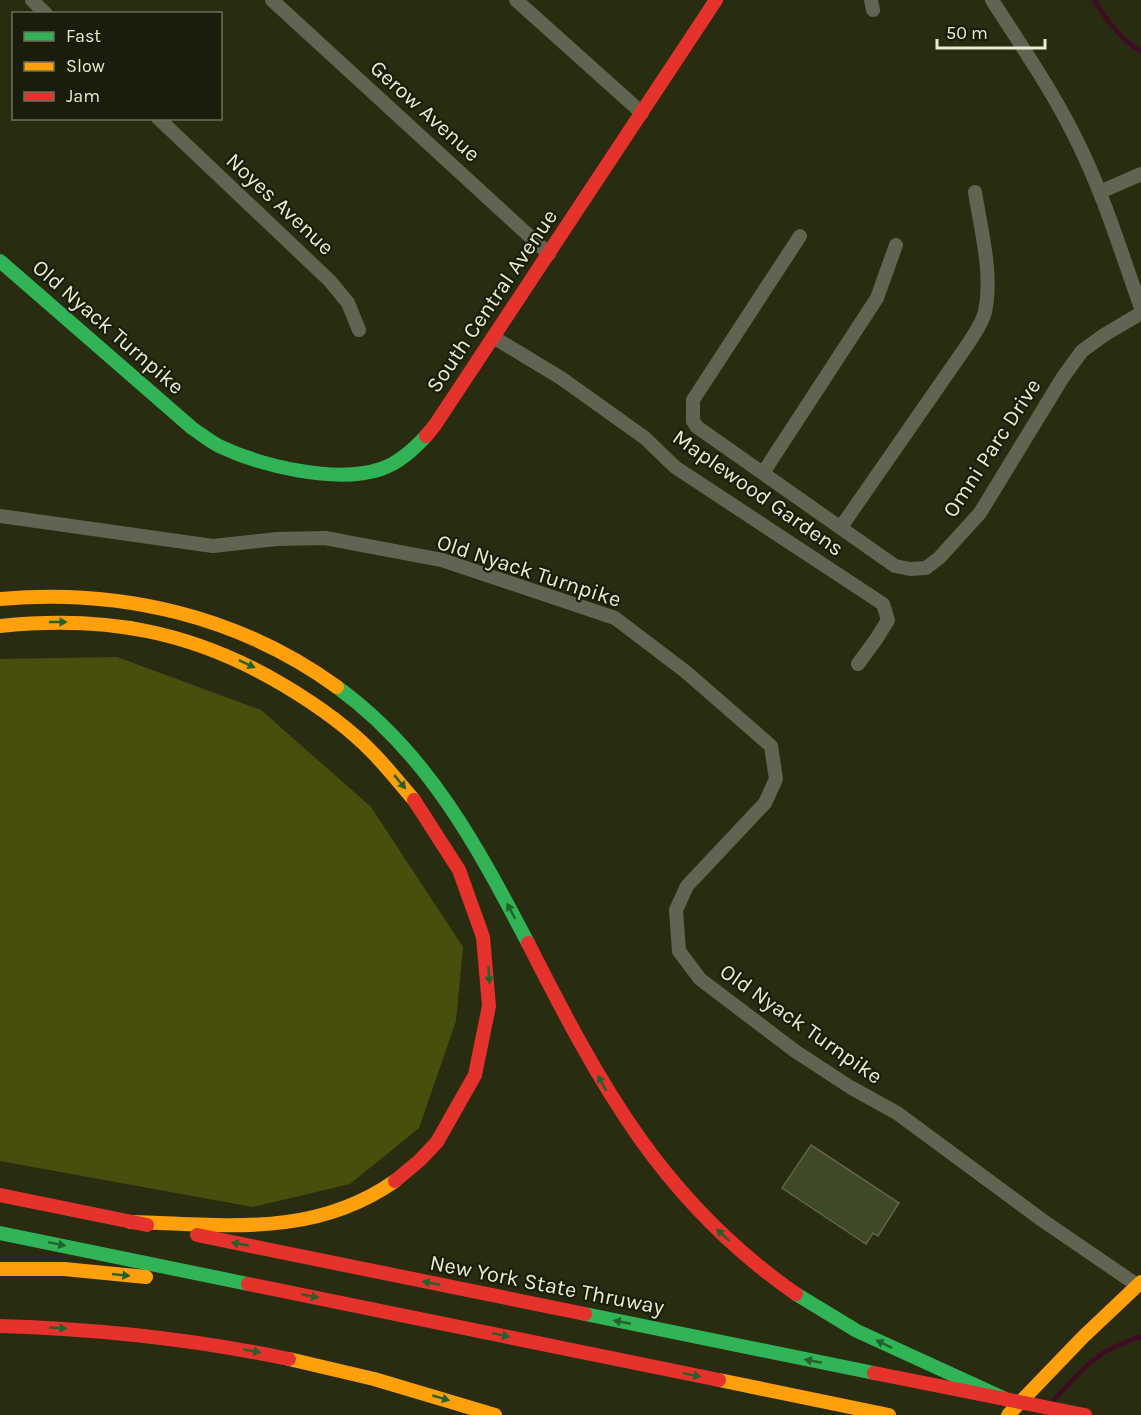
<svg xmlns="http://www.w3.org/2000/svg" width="1141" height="1415" font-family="Karla,sans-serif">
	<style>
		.green { fill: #494e0f }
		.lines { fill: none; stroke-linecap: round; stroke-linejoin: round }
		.stream { stroke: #3d0b23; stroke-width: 4.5 }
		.building { fill: #3e4927; stroke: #5e6450; stroke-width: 1.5 }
		.street { stroke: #626452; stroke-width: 14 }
		.fast { stroke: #30b455; stroke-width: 14 }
		.slow { stroke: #ff9f0a; stroke-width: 14 }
		.jam { stroke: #e5322d; stroke-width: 14 }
		.oneway { fill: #24612c }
		.labels { text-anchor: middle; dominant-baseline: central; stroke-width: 4.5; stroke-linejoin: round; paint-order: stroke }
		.street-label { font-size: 22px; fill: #e7ebd1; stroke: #1b1d0a }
	</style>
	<rect width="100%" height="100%" fill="#2a2c11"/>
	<polygon class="green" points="117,657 261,710 371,807 463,947 456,1021 419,1128 350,1184 253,1207 0,1161 0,659"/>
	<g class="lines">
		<g class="stream">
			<path d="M1094 0C1107 21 1120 38 1141 52"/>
			<polyline points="1053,1401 1082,1370 1104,1352 1137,1337 1141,1338"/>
		</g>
	</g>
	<polygon class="building" points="811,1145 899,1203 878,1236 873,1233 866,1244 782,1188"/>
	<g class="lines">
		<g class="street">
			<polyline points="32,0 46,14"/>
			<polyline points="272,0 549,254"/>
			<polyline points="516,0 642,113"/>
			<polyline points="871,0 873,10"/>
			<path d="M992 0C1020 44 1050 87 1073 133 1102 189 1120 249 1141 308"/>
			<polyline points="158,118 330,281 348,303 359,330"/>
			<polyline points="1100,192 1141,174"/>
			<polyline points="800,236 693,400 693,421 697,427 895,566 910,569 926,568 939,558 980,513 1063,377 1082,351 1104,335 1141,313"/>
			<polyline points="493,337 561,378 645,438 675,467 883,604 888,620 877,638 858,664"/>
			<polyline points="763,473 877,298 896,245"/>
			<polyline points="0,516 213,546 277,539 325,538 442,560 615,618 686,672 771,746 776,779 765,803 687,886 676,910 679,951 700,979 795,1051 850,1087 897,1113 1042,1220 1137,1285"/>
			<path d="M841 527 968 344C974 334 982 324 985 312 993 273 981 231 975 192"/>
		</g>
		<g class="fast">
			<path d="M0 261 192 428C201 434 209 441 219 446 261 466 336 484 381 469 399 463 413 450 426 436"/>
			<path d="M337 687C428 753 477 846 528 943"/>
			<polyline points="0,1233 248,1284"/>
			<polyline points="796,1294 857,1331 1010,1401"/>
			<polyline points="585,1314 874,1373"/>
		</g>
		<g class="slow">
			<path d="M0 599C120 588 239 616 337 687"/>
			<path d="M0 626C106 615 193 631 285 686 315 704 347 726 372 752 387 767 400 784 414 800"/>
			<path d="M130 1222C224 1224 312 1239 395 1181"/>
			<polyline points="0,1269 64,1269 146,1277"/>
			<polyline points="289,1359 374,1379 495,1415"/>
			<polyline points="719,1380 889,1415"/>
			<polyline points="1008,1415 1083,1337 1141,1282"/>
		</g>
		<g class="jam">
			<polyline points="426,436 435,425 716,0"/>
			<path d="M528 943C600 1085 662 1201 796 1294"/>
			<polyline points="395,1181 420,1160 437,1142 475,1075 489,1006 483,937 459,870 414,800"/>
			<polyline points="0,1195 147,1225"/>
			<polyline points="197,1235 585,1314"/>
			<polyline points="248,1284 719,1380"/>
			<path d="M0 1326C98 1329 193 1339 289 1359"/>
			<polyline points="874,1373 1085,1415"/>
		</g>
	</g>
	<defs><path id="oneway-solid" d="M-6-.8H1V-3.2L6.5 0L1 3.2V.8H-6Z" transform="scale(1.5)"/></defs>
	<g class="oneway">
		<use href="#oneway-solid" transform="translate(58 622)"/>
		<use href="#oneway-solid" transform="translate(247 664) rotate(25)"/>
		<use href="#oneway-solid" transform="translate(400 782) rotate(50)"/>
		<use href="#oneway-solid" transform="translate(511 911) rotate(-118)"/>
		<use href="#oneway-solid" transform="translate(489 975) rotate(86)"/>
		<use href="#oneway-solid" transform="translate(602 1083) rotate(-119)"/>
		<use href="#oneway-solid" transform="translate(723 1235) rotate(-137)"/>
		<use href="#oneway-solid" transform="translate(57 1244) rotate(12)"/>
		<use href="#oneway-solid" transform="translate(240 1244) rotate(-169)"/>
		<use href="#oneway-solid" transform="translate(121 1275) rotate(6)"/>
		<use href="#oneway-solid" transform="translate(431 1283) rotate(-169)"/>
		<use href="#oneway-solid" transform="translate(310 1296) rotate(12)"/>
		<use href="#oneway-solid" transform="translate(622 1322) rotate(-169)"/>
		<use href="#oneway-solid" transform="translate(58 1328) rotate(3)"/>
		<use href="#oneway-solid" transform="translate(501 1335) rotate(12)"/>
		<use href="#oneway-solid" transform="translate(884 1344) rotate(-154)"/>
		<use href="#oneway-solid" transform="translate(252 1351) rotate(10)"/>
		<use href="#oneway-solid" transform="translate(813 1361) rotate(-169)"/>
		<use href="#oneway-solid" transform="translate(692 1375) rotate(12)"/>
		<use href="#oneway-solid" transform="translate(441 1398) rotate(17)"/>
	</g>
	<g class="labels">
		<g class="street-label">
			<text transform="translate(425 111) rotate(42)">Gerow Avenue</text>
			<text transform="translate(280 204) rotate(43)">Noyes Avenue</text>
			<text transform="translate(492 301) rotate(-56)">South Central Avenue</text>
			<text transform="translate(108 327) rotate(41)">Old Nyack Turnpike</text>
			<text transform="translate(992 448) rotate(-57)">Omni Parc Drive</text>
			<text transform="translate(758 493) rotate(35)">Maplewood Gardens</text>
			<text transform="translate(529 571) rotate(18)">Old Nyack Turnpike</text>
			<text transform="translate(801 1024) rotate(35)">Old Nyack Turnpike</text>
			<text transform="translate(547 1285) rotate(11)">New York State Thruway</text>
		</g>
	</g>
	<rect x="12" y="12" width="210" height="108" fill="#1b1d0a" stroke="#6d6f5a" stroke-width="1.5"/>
	<rect x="24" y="32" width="30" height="9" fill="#30b455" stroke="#6d6f5a" stroke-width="1.5"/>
	<text x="66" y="42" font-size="18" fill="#e7ebd1">Fast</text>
	<rect x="24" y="62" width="30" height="9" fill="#ff9f0a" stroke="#6d6f5a" stroke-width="1.5"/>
	<text x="66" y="72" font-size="18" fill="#e7ebd1">Slow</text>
	<rect x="24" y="92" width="30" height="9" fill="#e5322d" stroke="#6d6f5a" stroke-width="1.5"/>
	<text x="66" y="102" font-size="18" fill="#e7ebd1">Jam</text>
	<path d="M937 39v9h108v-9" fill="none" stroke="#e7ebd1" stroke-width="3"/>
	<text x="946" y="39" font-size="18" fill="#e7ebd1" stroke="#1b1d0a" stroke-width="4.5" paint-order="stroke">50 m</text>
</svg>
